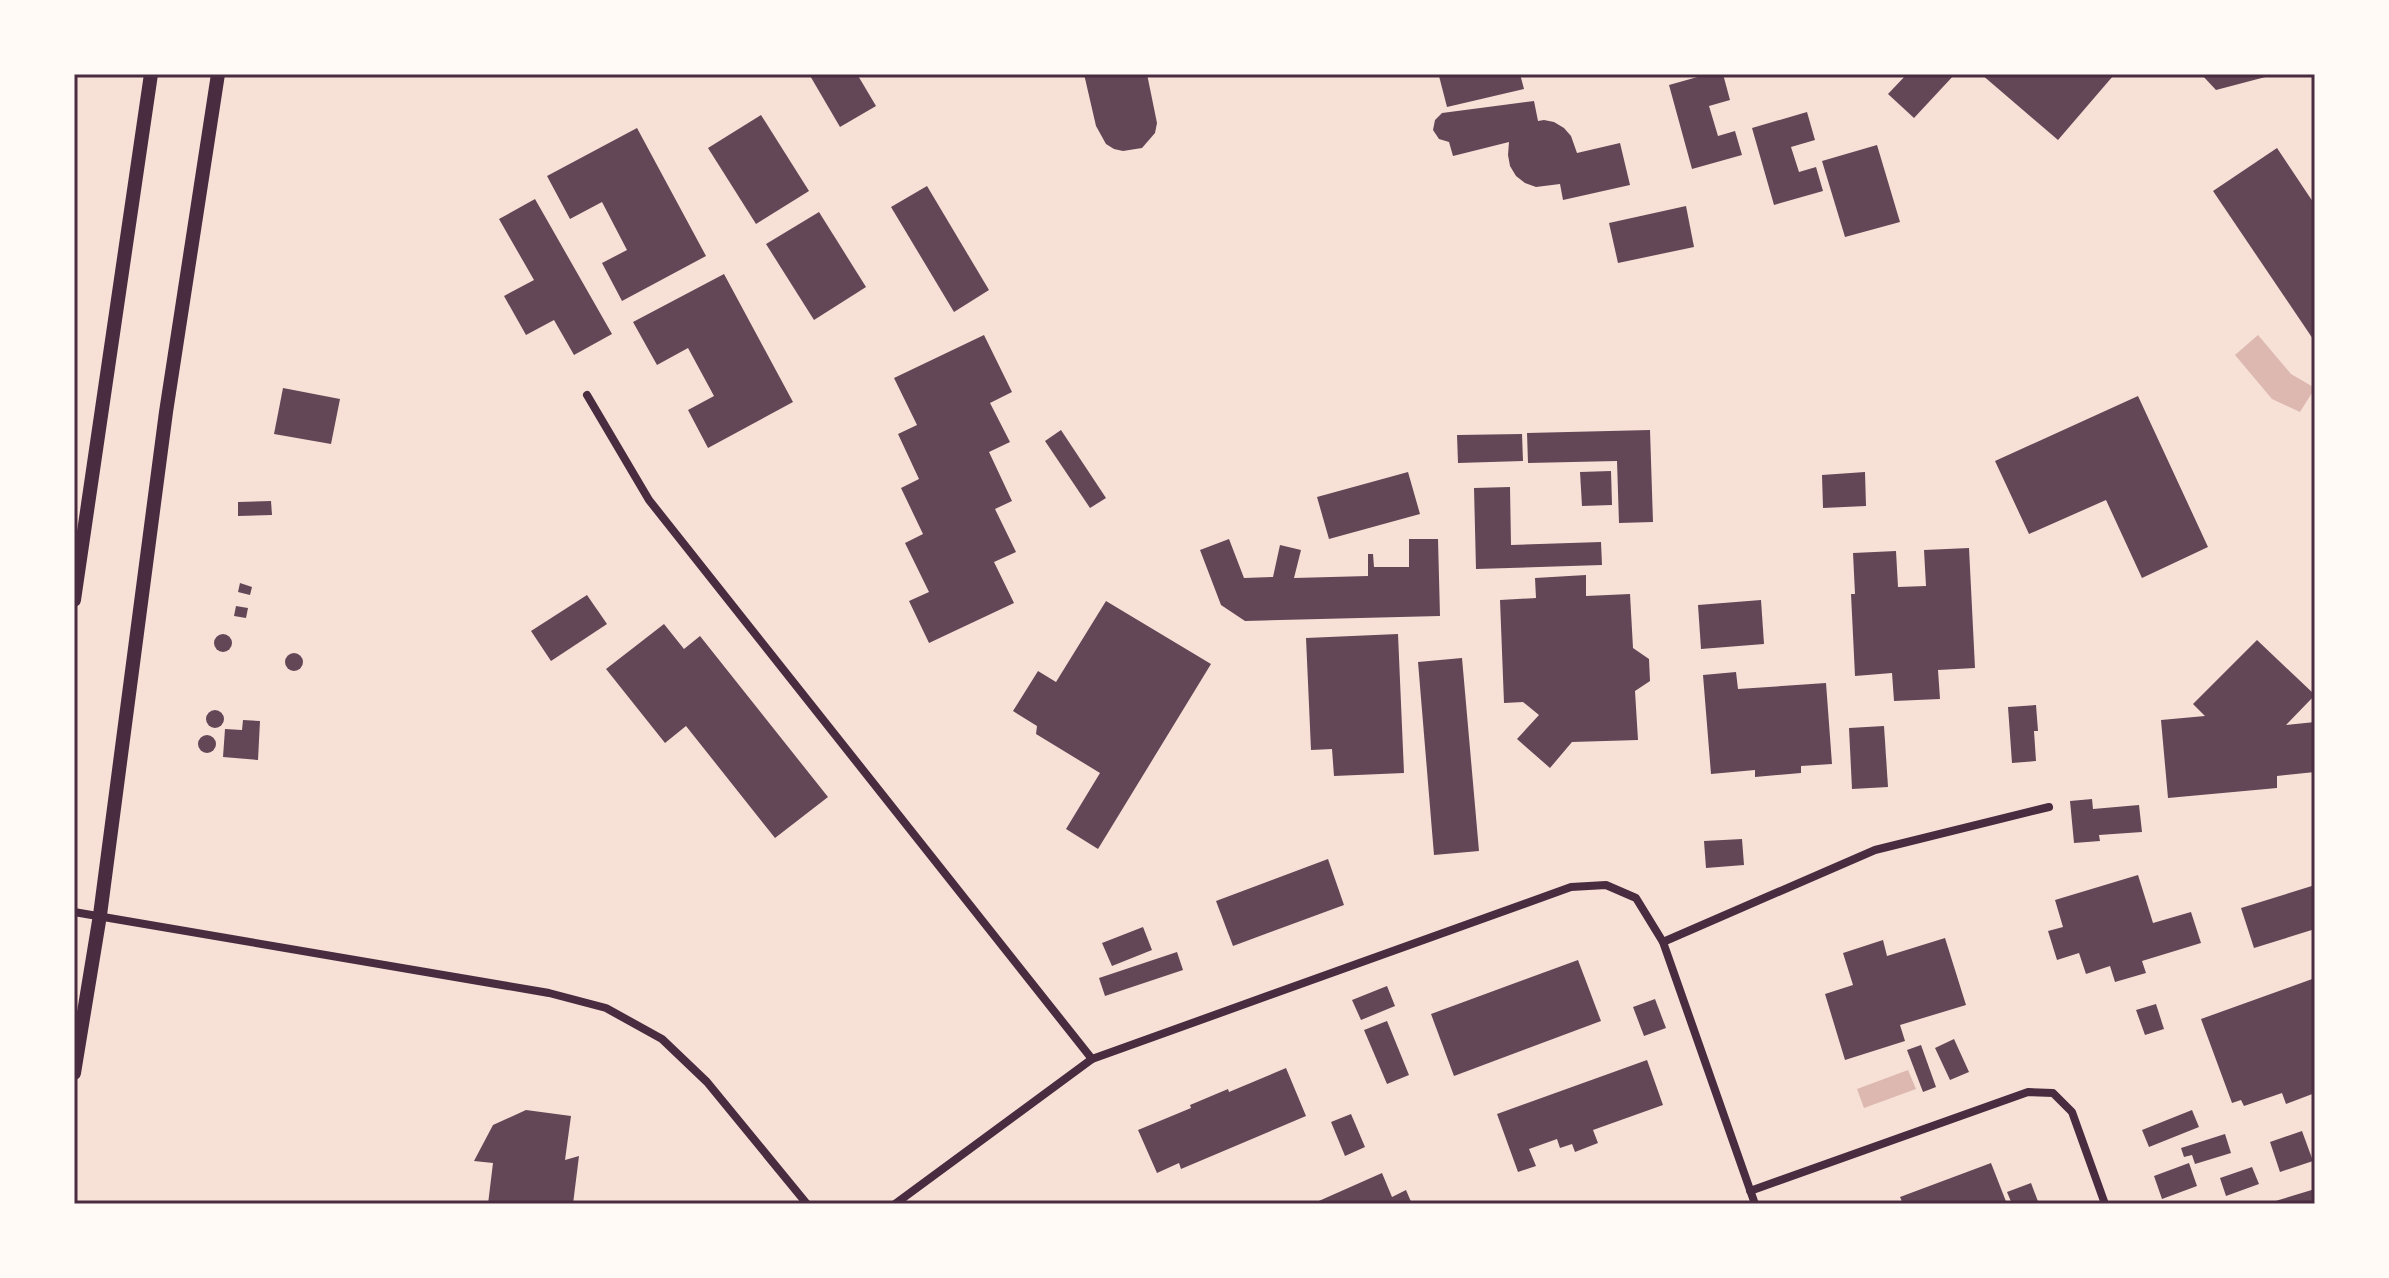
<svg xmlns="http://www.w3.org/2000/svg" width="2389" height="1278" font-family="'PT Sans',sans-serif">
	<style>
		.water { fill: #dcb8b0 }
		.building { fill: #644757 }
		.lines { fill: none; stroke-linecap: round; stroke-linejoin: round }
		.minor { stroke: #4a2c40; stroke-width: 8 }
		.tertiary { stroke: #4a2c40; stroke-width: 14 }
		.neatline { fill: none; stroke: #4a2c40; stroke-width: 3 }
	</style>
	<rect width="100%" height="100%" fill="#f7e1d7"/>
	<g class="water">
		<polygon points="2258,335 2291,374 2315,388 2300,412 2272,399 2235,355"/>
		<polygon points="1908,1070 1916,1089 1864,1108 1857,1089"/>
	</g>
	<g class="building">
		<polygon points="809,74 857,74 876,106 840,127"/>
		<polygon points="1084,74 1147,74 1157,123 1155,133 1142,148 1123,151 1114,149 1106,144 1096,126"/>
		<polygon points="1447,74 1520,74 1524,89 1447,107 1439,76"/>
		<polygon points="1708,74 1723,74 1730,100 1709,106 1718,136 1735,131 1742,155 1692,169 1669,85"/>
		<polygon points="1907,74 1955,74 1914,118 1888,94"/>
		<polygon points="1981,74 2111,74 2113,76 2058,140"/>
		<polygon points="2201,74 2273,74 2273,75 2216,90"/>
		<polygon points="1534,101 1538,121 1544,120 1554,122 1564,128 1571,136 1577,153 1620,143 1630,185 1563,200 1560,184 1536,187 1525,183 1516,176 1510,166 1508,155 1509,142 1453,156 1449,142 1439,139 1433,130 1435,120 1442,113"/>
		<polygon points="1807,112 1815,140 1791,147 1799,172 1816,167 1823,191 1774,205 1752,128"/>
		<polygon points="761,115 809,191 756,224 708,148"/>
		<polygon points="637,128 706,256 622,301 602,263 627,250 602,202 570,219 547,176"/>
		<polygon points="1877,145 1900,222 1845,237 1822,161"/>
		<polygon points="2277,148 2315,205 2315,342 2213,191"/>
		<polygon points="927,186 989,290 954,312 891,207"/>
		<polygon points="535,199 612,334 574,355 554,320 526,335 504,296 534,280 499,219"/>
		<polygon points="1686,206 1694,247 1618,263 1609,223"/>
		<polygon points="819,212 866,287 814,320 766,244"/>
		<polygon points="724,274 793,402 708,448 688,410 714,396 688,348 657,365 633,322"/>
		<polygon points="984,335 1012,392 990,403 1010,442 989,452 1012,501 995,509 1016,552 994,562 1014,603 929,643 909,601 929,592 905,543 923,534 901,488 919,479 898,434 917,425 894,378"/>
		<polygon points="283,388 340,399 331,444 274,434"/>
		<polygon points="2138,396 2208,547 2142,578 2106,500 2029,534 1995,461"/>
		<polygon points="1061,430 1106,498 1090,508 1045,441"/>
		<polygon points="1650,430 1653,522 1619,523 1617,461 1528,463 1527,433"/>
		<polygon points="1522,434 1523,461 1458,463 1457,435"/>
		<polygon points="1611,471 1612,505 1582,506 1580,472"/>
		<polygon points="1408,472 1420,514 1329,539 1317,497"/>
		<polygon points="1865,472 1866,506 1823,508 1822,475"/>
		<polygon points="1510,487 1511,545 1601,542 1602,565 1476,569 1474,488"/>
		<polygon points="271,501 272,515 238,516 238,502"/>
		<polygon points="1229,539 1244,578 1273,577 1280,545 1301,550 1294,578 1368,576 1368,554 1373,554 1374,567 1409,567 1409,539 1438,539 1440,616 1245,621 1221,605 1200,550"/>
		<polygon points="1969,548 1975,668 1938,670 1940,699 1894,701 1892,673 1855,676 1851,594 1855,594 1853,553 1896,551 1898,587 1926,586 1924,550"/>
		<polygon points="1586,575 1586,596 1630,594 1633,648 1649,659 1650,681 1635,691 1638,740 1572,742 1550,768 1517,739 1539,715 1523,702 1504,703 1500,600 1536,598 1535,578"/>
		<polygon points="240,583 252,587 250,595 238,592"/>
		<polygon points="587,595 607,624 551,661 531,631"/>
		<polygon points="1761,600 1764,644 1701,649 1698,605"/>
		<polygon points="1106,601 1211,664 1098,849 1066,829 1100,773 1036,734 1037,726 1013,711 1038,671 1056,682"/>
		<polygon points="236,606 248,608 246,618 234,616"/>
		<polygon points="664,624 684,649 700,636 828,797 775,838 686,726 665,743 606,669"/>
		<polygon points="1398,634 1404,773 1334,776 1332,749 1311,750 1306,638"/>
		<circle cx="223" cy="643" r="9"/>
		<polygon points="2257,640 2315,695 2286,725 2315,722 2315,772 2277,776 2277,788 2168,798 2161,720 2205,716 2193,704"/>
		<circle cx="294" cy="662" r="9"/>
		<polygon points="1462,658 1479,851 1434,855 1418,662"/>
		<polygon points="1736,672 1738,689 1826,683 1832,764 1801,766 1801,773 1755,777 1755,770 1711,774 1703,675"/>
		<polygon points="2036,705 2038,731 2034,731 2036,761 2012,763 2008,707"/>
		<circle cx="215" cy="719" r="9"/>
		<polygon points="243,720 260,721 258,760 223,757 225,729 242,730"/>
		<polygon points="1884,726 1888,787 1852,789 1849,728"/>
		<circle cx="207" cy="744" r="9"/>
		<polygon points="2092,799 2093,809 2139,805 2142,832 2099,835 2100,841 2074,843 2070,801"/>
		<polygon points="1742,839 1744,865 1706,868 1704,841"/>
		<polygon points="1328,859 1344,905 1233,946 1216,901"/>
		<polygon points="2138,875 2153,923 2191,912 2201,943 2142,961 2146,973 2115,982 2110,966 2086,974 2079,953 2057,960 2048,931 2063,927 2055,900"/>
		<polygon points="2315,885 2315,929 2254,948 2241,908"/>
		<polygon points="1143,927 1152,950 1112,966 1102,943"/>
		<polygon points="1945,938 1966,1005 1900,1025 1905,1041 1845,1060 1825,994 1853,985 1843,953 1883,940 1887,956"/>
		<polygon points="1177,952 1183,970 1105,996 1099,978"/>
		<polygon points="1578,960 1601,1021 1454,1076 1431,1014"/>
		<polygon points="2315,978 2315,1093 2286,1104 2282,1093 2244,1106 2241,1100 2232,1103 2201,1019"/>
		<polygon points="1387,986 1395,1006 1361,1020 1352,1000"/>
		<polygon points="1655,999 1666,1028 1644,1036 1633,1007"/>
		<polygon points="2156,1004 2164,1029 2145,1035 2136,1010"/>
		<polygon points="1387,1021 1409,1075 1387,1084 1364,1030"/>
		<polygon points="1954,1039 1969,1072 1950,1080 1935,1048"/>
		<polygon points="1921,1045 1936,1087 1923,1092 1907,1050"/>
		<polygon points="1647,1060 1663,1105 1593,1130 1598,1143 1575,1152 1572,1144 1560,1148 1557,1139 1529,1149 1536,1166 1518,1172 1497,1114"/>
		<polygon points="1286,1068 1306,1116 1181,1169 1179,1163 1157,1173 1138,1130 1191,1108 1190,1105 1228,1089 1229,1092"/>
		<polygon points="526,1110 571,1116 565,1160 579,1156 573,1204 488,1204 493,1163 474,1161 493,1125"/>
		<polygon points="2192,1110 2199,1127 2149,1147 2142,1130"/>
		<polygon points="1351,1114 1365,1147 1345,1156 1331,1122"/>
		<polygon points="2302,1131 2313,1161 2280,1172 2270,1142"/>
		<polygon points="2225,1134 2231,1153 2195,1164 2192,1155 2184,1157 2181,1148"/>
		<polygon points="1991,1163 2007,1204 1903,1204 1900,1197"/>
		<polygon points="2189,1163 2197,1186 2162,1199 2154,1176"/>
		<polygon points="2252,1167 2259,1184 2226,1196 2220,1178"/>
		<polygon points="1382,1173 1392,1197 1406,1190 1412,1204 1312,1204"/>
		<polygon points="2031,1183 2039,1204 2012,1204 2007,1192"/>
		<polygon points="2315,1189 2315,1204 2269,1204 2269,1203"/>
	</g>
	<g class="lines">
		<g class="minor">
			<polyline points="587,395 649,500 1092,1059"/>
			<polyline points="74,912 549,993 606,1008 662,1039 707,1082 807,1204"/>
			<polyline points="1663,942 1875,850 2049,807"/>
			<polyline points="1750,1191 2028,1092 2053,1093 2072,1112 2105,1204"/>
			<polyline points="895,1204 1092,1059 1571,887 1606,885 1636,898 1663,942 1755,1204"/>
		</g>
		<g class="tertiary">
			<polyline points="74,600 151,74"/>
			<polyline points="74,1073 100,915 166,412 218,74"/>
		</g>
	</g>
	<rect width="2389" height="1278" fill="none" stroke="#fffaf5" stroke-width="152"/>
	<rect x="76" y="76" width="2237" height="1126" class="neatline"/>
</svg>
